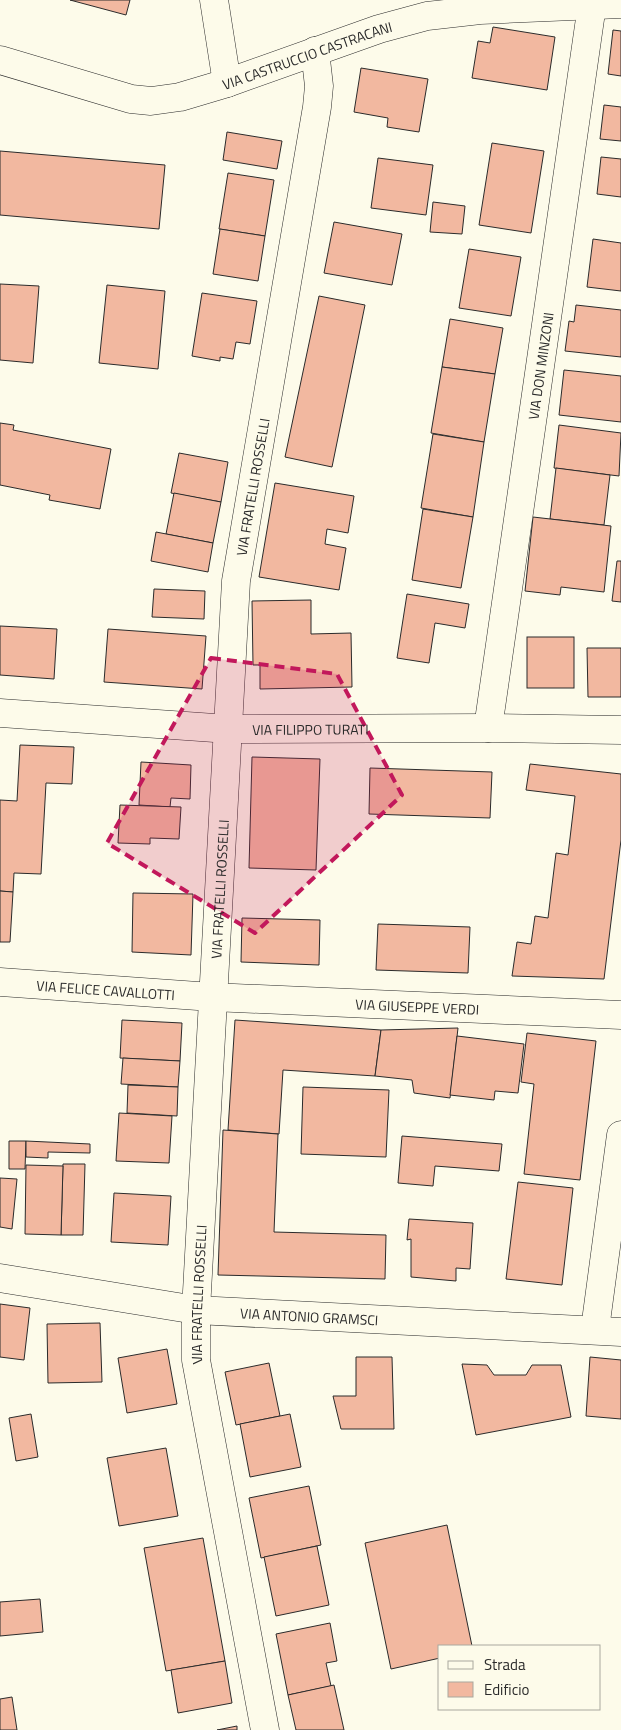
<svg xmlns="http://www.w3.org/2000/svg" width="621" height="1730" font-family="'Titillium Web',sans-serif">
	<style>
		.building { fill: #f2b8a0; stroke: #2b2b2b }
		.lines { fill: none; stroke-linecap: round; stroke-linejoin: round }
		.minor-casing { stroke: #2b2b2b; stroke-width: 29 }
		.minor { stroke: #fdfbea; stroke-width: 28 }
		.marked { fill: #c2185b; fill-opacity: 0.2; stroke: #c2185b; stroke-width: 4; stroke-dasharray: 10 6; stroke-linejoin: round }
		.labels { text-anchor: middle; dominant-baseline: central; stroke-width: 4; stroke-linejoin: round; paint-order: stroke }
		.street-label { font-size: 14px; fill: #2b2b2b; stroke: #fdfbea }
	</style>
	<rect width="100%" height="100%" fill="#fdfbea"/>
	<g class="building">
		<polygon points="70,0 130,0 126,15"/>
		<polygon points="493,27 555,37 547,90 472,78 478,41 490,43"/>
		<polygon points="613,30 621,31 621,76 608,74"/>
		<polygon points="361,68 428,79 419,132 387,127 388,118 354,112"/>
		<polygon points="604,105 621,107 621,141 600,139"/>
		<polygon points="227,132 282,141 277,169 223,160"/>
		<polygon points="492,143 544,151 531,233 479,225"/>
		<polygon points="0,151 165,165 159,229 0,215"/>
		<polygon points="601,157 621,159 621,197 597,194"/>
		<polygon points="378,158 433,165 426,215 371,208"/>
		<polygon points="228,173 274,180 265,236 219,229"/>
		<polygon points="433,202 465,206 462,234 430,232"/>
		<polygon points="334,222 402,234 392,285 324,273"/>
		<polygon points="220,229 265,236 258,281 213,274"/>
		<polygon points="593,239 621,243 621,291 587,287"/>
		<polygon points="469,249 521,257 511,316 459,308"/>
		<polygon points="0,284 39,286 33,363 0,360"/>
		<polygon points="107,285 165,291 158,369 99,363"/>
		<polygon points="202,293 257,301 250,344 236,342 233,359 220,357 220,361 192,356"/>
		<polygon points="319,296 365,305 332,467 285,457"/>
		<polygon points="576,305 621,310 621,357 565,351 569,321 574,322"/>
		<polygon points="450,319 503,328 495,374 442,367"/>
		<polygon points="442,367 495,374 484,442 431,433"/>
		<polygon points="564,370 621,376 621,422 559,415"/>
		<polygon points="0,423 14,425 13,430 111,449 100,509 49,500 50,495 0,485"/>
		<polygon points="559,425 621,433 619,476 554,468"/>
		<polygon points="433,434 484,442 473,517 421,508"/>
		<polygon points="179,453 228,462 221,502 171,493"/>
		<polygon points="556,468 610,475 604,525 550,519"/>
		<polygon points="275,483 354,496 348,533 327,529 325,544 346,548 339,590 259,577"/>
		<polygon points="174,493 221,502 213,543 166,534"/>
		<polygon points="423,509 473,517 461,588 412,580"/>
		<polygon points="533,517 611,526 604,592 561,587 560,595 525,591"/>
		<polygon points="156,532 213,543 208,572 151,561"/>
		<polygon points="617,561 621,561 621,602 612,601"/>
		<polygon points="154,589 205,591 204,619 152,617"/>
		<polygon points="407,594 469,604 465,628 435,623 429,663 397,658"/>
		<polygon points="311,600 311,634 351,633 352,687 260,689 260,665 253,665 252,601"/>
		<polygon points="0,626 57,629 54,679 0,675"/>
		<polygon points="108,629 206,636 202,689 104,682"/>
		<rect x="527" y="637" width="47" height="51"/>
		<polygon points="587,648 621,648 621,697 588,697"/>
		<polygon points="20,745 74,747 72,784 46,783 41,874 14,873 13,892 0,891 0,800 17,801"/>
		<polygon points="252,757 320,759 316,870 249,868"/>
		<polygon points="141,762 191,765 190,799 171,798 170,807 139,805"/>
		<polygon points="530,764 621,774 621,840 604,979 512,976 517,942 531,944 535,916 548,918 556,853 568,855 575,796 526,790"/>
		<polygon points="370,768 492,772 490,818 369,814"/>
		<polygon points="120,805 181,807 179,839 150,838 150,844 118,843"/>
		<polygon points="0,891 13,892 10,942 0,942"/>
		<polygon points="133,893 193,894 191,955 132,952"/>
		<polygon points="242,918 320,920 319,965 241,962"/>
		<polygon points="378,924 470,927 468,973 376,970"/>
		<polygon points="122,1020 182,1023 180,1061 120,1058"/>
		<polygon points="235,1020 381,1030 375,1076 283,1070 279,1134 228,1130"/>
		<polygon points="458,1028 450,1098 414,1093 412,1080 375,1076 381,1030"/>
		<polygon points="527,1033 596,1041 580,1180 524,1174 534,1084 521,1082"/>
		<polygon points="457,1036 524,1044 518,1093 495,1091 494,1100 450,1095"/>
		<polygon points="123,1058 180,1061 178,1087 121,1084"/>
		<polygon points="128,1085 178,1087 177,1116 127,1113"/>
		<polygon points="303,1087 389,1090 386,1157 301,1154"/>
		<polygon points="119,1113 172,1116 169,1163 116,1161"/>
		<polygon points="223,1130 278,1134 274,1232 386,1235 385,1279 218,1275"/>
		<polygon points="402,1136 502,1144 499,1171 435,1166 433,1186 398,1183"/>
		<polygon points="9,1141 26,1141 25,1169 9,1169"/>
		<polygon points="26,1141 90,1144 90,1153 48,1152 48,1158 26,1157"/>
		<polygon points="63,1164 85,1164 83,1235 61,1235"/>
		<polygon points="26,1165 63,1166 61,1235 25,1234"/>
		<polygon points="0,1178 17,1179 12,1229 0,1227"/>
		<polygon points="518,1182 573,1188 562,1285 506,1279"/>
		<polygon points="114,1193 171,1196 168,1245 111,1242"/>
		<polygon points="409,1219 473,1223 470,1269 456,1268 456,1281 411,1277 411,1239 407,1240"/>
		<polygon points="0,1304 30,1308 24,1360 0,1357"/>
		<polygon points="100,1323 102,1382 48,1383 47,1324"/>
		<polygon points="167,1349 177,1404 127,1413 118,1358"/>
		<polygon points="356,1357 392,1357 394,1429 341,1429 333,1396 356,1396"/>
		<polygon points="590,1357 621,1360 621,1419 586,1416"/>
		<polygon points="269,1363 280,1416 236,1425 225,1372"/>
		<polygon points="462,1364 487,1365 494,1375 526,1375 532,1365 561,1365 571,1417 476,1435"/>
		<polygon points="31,1414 38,1457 16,1461 9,1418"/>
		<polygon points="290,1414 301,1467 250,1477 240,1424"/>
		<polygon points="166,1448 178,1516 119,1526 107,1458"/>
		<polygon points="309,1486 321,1545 261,1558 249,1498"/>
		<polygon points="447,1525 472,1646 440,1646 440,1658 391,1669 365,1543"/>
		<polygon points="203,1538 225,1661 166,1671 144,1548"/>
		<polygon points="317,1546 329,1605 276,1616 264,1557"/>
		<polygon points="40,1599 43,1632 0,1636 0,1602"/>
		<polygon points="330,1623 337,1661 326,1663 331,1686 288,1695 276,1634"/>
		<polygon points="225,1661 232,1703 178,1713 171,1670"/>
		<polygon points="334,1685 344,1730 296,1730 288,1695"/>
		<polygon points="12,1697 17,1730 0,1730 0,1699"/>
		<polygon points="237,1726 237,1730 217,1730"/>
	</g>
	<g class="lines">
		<defs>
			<g id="minor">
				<polyline points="214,0 227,83"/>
				<path id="s1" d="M0 60 131 99 151 101 180 97 227 83 379 29 427 16 480 10 621 4"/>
				<path id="s2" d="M0 713 229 729 488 728 621 730"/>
				<path id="s3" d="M488 728 592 5"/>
				<path id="s4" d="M0 982 212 997 621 1015"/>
				<path id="s5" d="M0 1278 196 1310 621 1332"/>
				<polyline points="595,1329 621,1135"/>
				<path id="s6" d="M265 1730 196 1360V1310L236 581 317 107 319 86 315 51"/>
			</g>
		</defs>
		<use href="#minor" class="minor-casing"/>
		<use href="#minor" class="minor"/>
	</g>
	<path class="marked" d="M211 658 337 674 402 795 255 933 107 843Z"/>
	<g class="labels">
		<g class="street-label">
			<text stroke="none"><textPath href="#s1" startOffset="320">VIA CASTRUCCIO CASTRACANI</textPath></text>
			<text stroke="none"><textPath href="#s3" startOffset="366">VIA DON MINZONI</textPath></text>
			<text stroke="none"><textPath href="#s6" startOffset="1252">VIA FRATELLI ROSSELLI</textPath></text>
			<text stroke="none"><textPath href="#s2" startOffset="311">VIA FILIPPO TURATI</textPath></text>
			<text stroke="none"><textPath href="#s6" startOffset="848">VIA FRATELLI ROSSELLI</textPath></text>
			<text stroke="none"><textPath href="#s4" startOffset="106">VIA FELICE CAVALLOTTI</textPath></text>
			<text stroke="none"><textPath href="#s4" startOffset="418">VIA GIUSEPPE VERDI</textPath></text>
			<text stroke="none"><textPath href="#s6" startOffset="442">VIA FRATELLI ROSSELLI</textPath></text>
			<text stroke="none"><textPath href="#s5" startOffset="312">VIA ANTONIO GRAMSCI</textPath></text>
		</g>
	</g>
	<rect x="438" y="1645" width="162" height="65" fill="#fdfbea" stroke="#a9a89e"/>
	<rect x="448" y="1661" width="25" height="8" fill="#fdfbea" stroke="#a9a89e"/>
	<text x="484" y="1670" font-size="15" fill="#2b2b2b">Strada</text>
	<rect x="448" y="1682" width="25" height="15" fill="#f2b8a0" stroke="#a9a89e"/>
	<text x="484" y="1695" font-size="15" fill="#2b2b2b">Edificio</text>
</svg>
